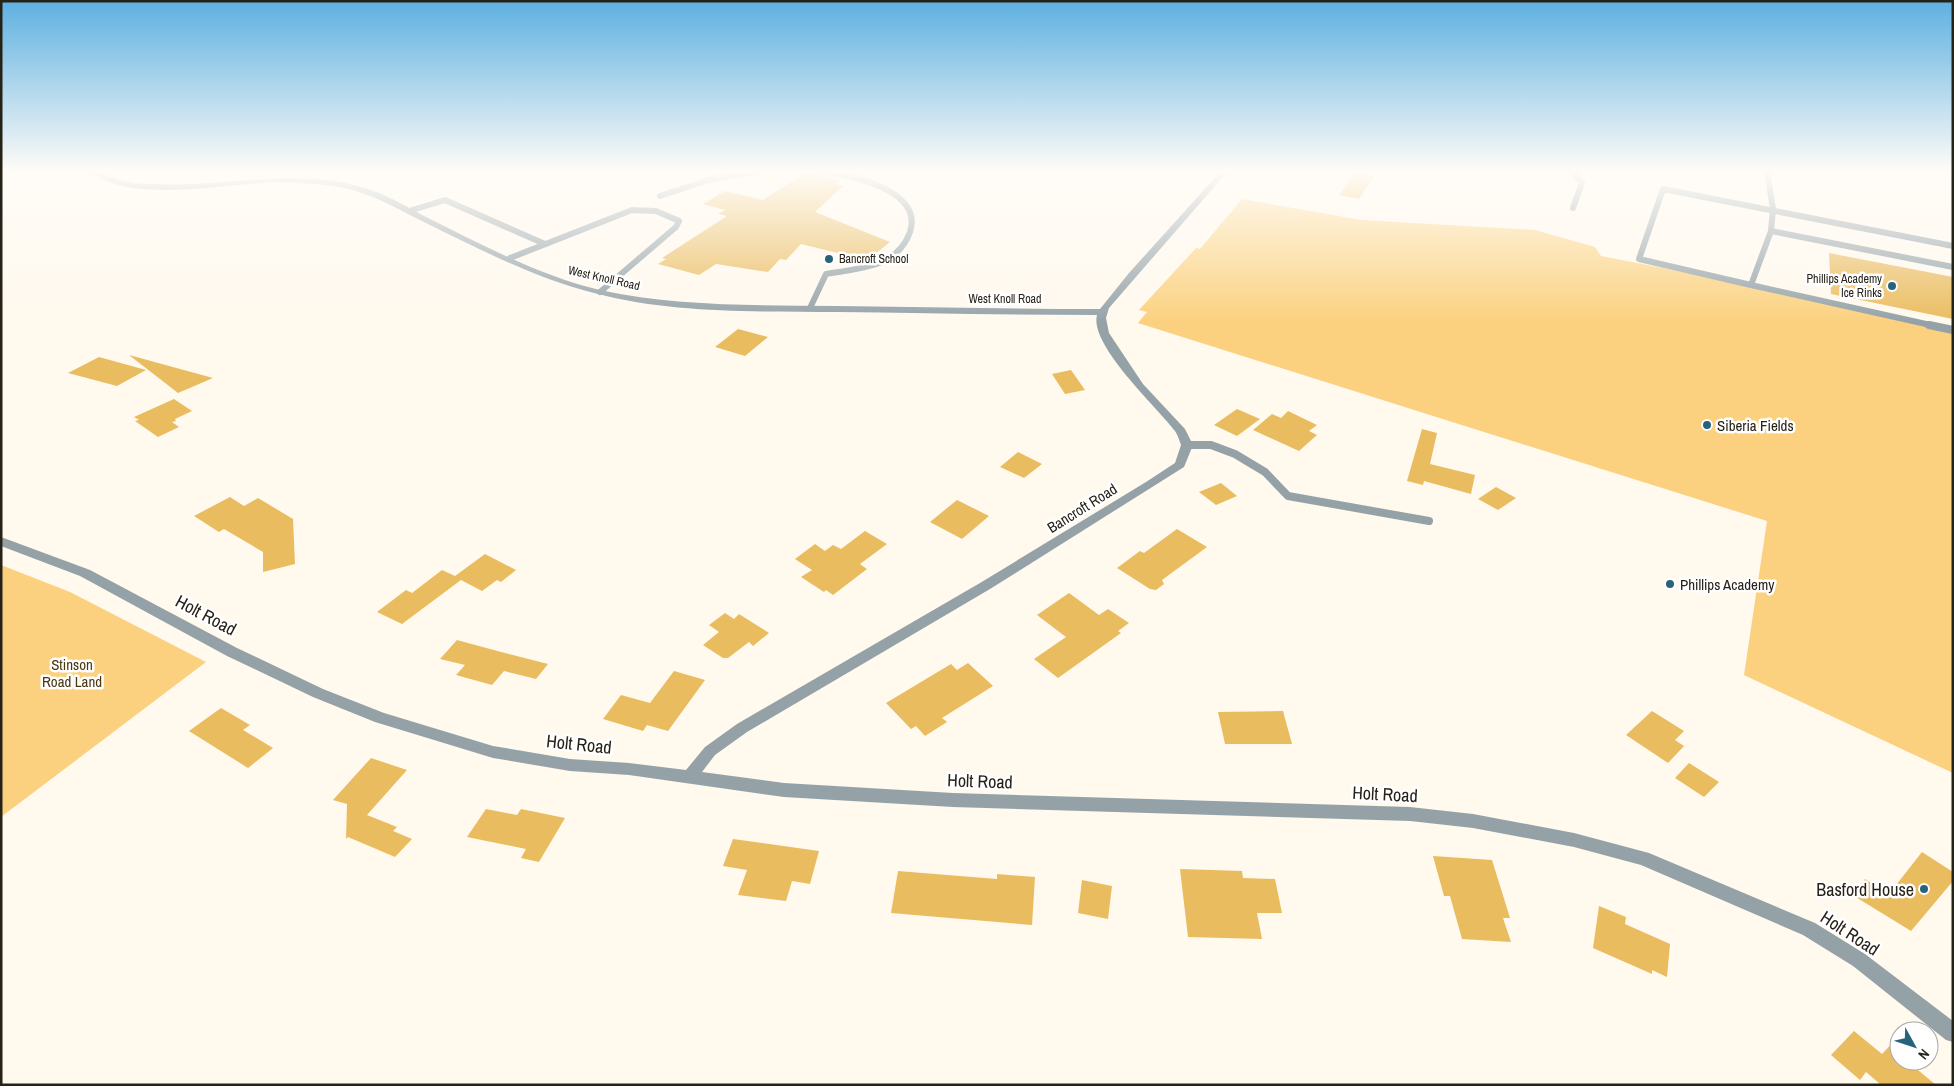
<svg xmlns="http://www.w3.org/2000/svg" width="1954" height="1086" font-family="'Archivo Narrow',sans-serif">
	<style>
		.green { fill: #fbd17f }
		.building { fill: #eabc60 }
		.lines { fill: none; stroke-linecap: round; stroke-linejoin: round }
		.lane-far1 { stroke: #94a2a8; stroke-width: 6 }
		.lane { stroke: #94a2a8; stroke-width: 8 }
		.street { fill: #94a2a8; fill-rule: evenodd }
		.poi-dot { fill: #27647b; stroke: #fff; stroke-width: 2 }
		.labels { text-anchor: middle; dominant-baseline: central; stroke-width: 5; stroke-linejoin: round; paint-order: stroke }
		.far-poi-label { font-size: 12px; fill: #272218; stroke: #fff; text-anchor: start }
		.far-street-label { font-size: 12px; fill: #272218; stroke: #fff }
		.poi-label { font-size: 15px; fill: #272218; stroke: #fff; text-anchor: start }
		.street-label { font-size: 15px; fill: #272218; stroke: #fff }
		.park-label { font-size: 15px; fill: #4a3710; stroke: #fff }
		.near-street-label { font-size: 18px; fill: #272218; stroke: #fff }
		.near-poi-label { font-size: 18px; fill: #272218; stroke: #fff; text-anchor: end }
	</style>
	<rect width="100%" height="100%" fill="#fff9ee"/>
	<g class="green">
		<polygon points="1242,199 1361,220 1535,230 1595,247 1601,256 1751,285 1953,329 1953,773 1744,675 1767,521 1138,323 1147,312 1139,310 1196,248 1200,249"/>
		<polygon points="1,565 70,592 206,662 1,817"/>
	</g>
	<g class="building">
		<polygon points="805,173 840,181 836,184 843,186 815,212 890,242 869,259 854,253 850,256 801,244 786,260 780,259 768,272 716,264 699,275 658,264 666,259 662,258 727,216 718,214 725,210 703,204 725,191 763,200"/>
		<polygon points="1354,173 1374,176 1359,199 1339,195"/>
		<polygon points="1829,253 1953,277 1953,319 1831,294"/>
		<polygon points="738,329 768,337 745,356 715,347"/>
		<polygon points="129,355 213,378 178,393"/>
		<polygon points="99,357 146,370 117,386 68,373"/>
		<polygon points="1071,370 1085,390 1065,394 1052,374"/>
		<polygon points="174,399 192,411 175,419 176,421 172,422 179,427 158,437 135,421 139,420 134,417"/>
		<polygon points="1237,409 1260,419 1237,436 1214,425"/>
		<polygon points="1288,411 1317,425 1309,431 1317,435 1299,451 1253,430 1272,414 1281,418"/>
		<polygon points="1422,429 1437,433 1430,464 1475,475 1471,494 1424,481 1423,485 1407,481"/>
		<polygon points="1018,452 1042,464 1024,478 1000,467"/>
		<polygon points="1221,483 1237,496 1216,505 1199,492"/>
		<polygon points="1496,487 1516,498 1498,510 1478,499"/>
		<polygon points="230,497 244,506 258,498 293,519 295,564 263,572 263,552 224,529 219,532 194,516"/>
		<polygon points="957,500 989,516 962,539 930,522"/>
		<polygon points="1177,529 1207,547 1162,580 1164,584 1156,590 1150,589 1117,568 1140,551 1144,553"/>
		<polygon points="865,531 887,544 860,564 867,569 833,595 826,590 824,592 801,577 812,570 795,559 815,544 825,551 833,545 841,549"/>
		<polygon points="485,554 516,570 501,582 497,580 482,591 461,580 402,624 377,612 406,590 412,593 442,570 455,576"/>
		<polygon points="1069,593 1099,615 1108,609 1129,623 1118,631 1121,633 1058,678 1034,659 1066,637 1037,615"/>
		<polygon points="725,613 734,619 739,614 769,633 753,646 749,642 728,658 723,658 703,645 719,632 709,625"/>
		<polygon points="457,640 501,652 548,664 536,679 504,671 492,685 456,675 465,665 440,659"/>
		<polygon points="968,663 993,686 942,718 947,722 925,736 916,726 911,729 886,703 951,664 957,670"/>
		<polygon points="674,671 705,680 668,731 647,725 643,731 603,719 621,695 650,703"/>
		<polygon points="221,708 250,725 243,730 273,748 248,768 189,731"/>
		<polygon points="1283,711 1292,744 1225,744 1218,712"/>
		<polygon points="1652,711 1684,731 1675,740 1684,746 1668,763 1626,735"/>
		<polygon points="371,758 407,770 367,815 397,827 393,831 412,839 395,857 348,837 346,839 347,804 333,800"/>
		<polygon points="1689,763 1719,782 1704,797 1675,778"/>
		<polygon points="486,809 517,815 521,809 565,818 539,862 521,858 526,849 467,837"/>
		<polygon points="733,839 819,851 810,884 792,881 786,901 738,895 747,870 723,866"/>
		<polygon points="1922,852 1953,872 1953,881 1911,931 1854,896 1865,879 1889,894"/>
		<polygon points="1433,856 1492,860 1510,918 1503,918 1511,942 1462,939 1450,896 1444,896"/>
		<polygon points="1180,869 1242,871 1243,878 1275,879 1282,913 1257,913 1262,939 1188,937"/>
		<polygon points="898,871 997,879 997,874 1035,877 1032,925 891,913"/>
		<polygon points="1082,880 1112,886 1108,919 1078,913"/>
		<polygon points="1599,906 1626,917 1625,924 1670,944 1667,977 1652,970 1652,974 1593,948"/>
		<polygon points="1854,1031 1882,1054 1899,1036 1899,1061 1907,1061 1936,1085 1881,1085 1866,1072 1860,1080 1831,1055"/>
	</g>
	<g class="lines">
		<g class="lane-far1">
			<polyline points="1572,171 1582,183 1573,208"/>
			<polyline points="1767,171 1773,209 1771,231 1751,285 1935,326"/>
			<polyline points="660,196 708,180 758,171"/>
			<polyline points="409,211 445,200 545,244"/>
			<polyline points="1771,231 1953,267"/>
			<polyline points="510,258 632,210 656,211 679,221 676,227 600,292"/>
			<polyline points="1751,285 1639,259 1663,189 1953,246"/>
			<path d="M810 308 826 274C845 271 864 269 882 262 895 256 905 246 910 232 924 189 848 175 820 171"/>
		</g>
		<g class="lane">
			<polyline points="1929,325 1953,330"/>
			<polyline points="1187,445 1211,445 1235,454 1265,472 1288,496 1429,521"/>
		</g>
		<path class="street" d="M89 171C99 170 104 175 113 178 126 183 141 184 154 184 227 188 300 165 371 190 391 197 409 208 428 218 483 245 540 276 600 290 678 307 760 305 839 306 926 307 1013 309 1100 309L1129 273 1221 171H1228L1109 308 1106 318 1109 333 1143 384 1185 429 1193 445 1184 467 990 589 747 732 715 755 702 772 784 783 953 793 1410 807 1473 814 1574 833 1649 853 1815 923 1865 954 1953 1021V1042L1946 1040 1853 966 1803 935 1641 865 1574 847 1473 828 1410 821 953 807 784 797 629 775 570 771 493 758 375 722 313 697 227 656 80 576 1 546V537L90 570 237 648 323 689 384 713 493 746 570 759 629 763 686 770 705 747 737 724 980 583 1146 482 1175 463 1181 445C1179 440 1178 435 1175 431 1158 408 1089 345 1097 315 1011 315 924 313 837 312 757 311 672 314 594 293 535 278 481 250 426 223 397 209 372 193 340 187 319 184 298 182 278 182 227 183 131 205 89 171Z"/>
	</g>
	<linearGradient id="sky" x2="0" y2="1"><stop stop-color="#5db0e1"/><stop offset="0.53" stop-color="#fffcf7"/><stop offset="1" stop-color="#fffcf7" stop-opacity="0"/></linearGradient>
	<rect width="1954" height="323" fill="url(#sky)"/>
	<g class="poi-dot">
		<circle cx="829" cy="259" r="5"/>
		<circle cx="1892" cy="286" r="5"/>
		<circle cx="1707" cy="425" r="5"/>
		<circle cx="1670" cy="584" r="5"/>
		<circle cx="1924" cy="889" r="5"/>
	</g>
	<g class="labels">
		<g class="far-poi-label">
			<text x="839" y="259">Bancroft School</text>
			<text x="1882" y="279" text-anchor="end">Phillips Academy<tspan x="1882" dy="14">Ice Rinks</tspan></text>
		</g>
		<g class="far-street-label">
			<text transform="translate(604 278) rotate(13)">West Knoll Road</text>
			<text x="1005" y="299">West Knoll Road</text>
		</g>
		<g class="poi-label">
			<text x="1717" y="425">Siberia Fields</text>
			<text x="1680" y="584">Phillips Academy</text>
		</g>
		<g class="street-label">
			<text transform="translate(1082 508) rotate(-32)">Bancroft Road</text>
		</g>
		<g class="park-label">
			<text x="72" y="664">Stinson<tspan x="72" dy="17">Road Land</tspan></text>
		</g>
		<g class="near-street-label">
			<text transform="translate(206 615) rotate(28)">Holt Road</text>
			<text transform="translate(579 744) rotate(6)">Holt Road</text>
			<text transform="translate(980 781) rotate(2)">Holt Road</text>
			<text transform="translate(1385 794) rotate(3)">Holt Road</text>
			<text transform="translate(1850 933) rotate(33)">Holt Road</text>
		</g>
		<g class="near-poi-label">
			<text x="1914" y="889">Basford House</text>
		</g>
	</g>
	<rect width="1954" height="1086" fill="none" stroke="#272218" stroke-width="5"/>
	<g transform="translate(1914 1046) rotate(130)"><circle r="24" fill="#ffffff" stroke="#a9a7a3"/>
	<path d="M0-4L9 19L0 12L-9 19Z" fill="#27647b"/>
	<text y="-8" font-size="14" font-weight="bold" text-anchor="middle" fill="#272218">N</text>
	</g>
</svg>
